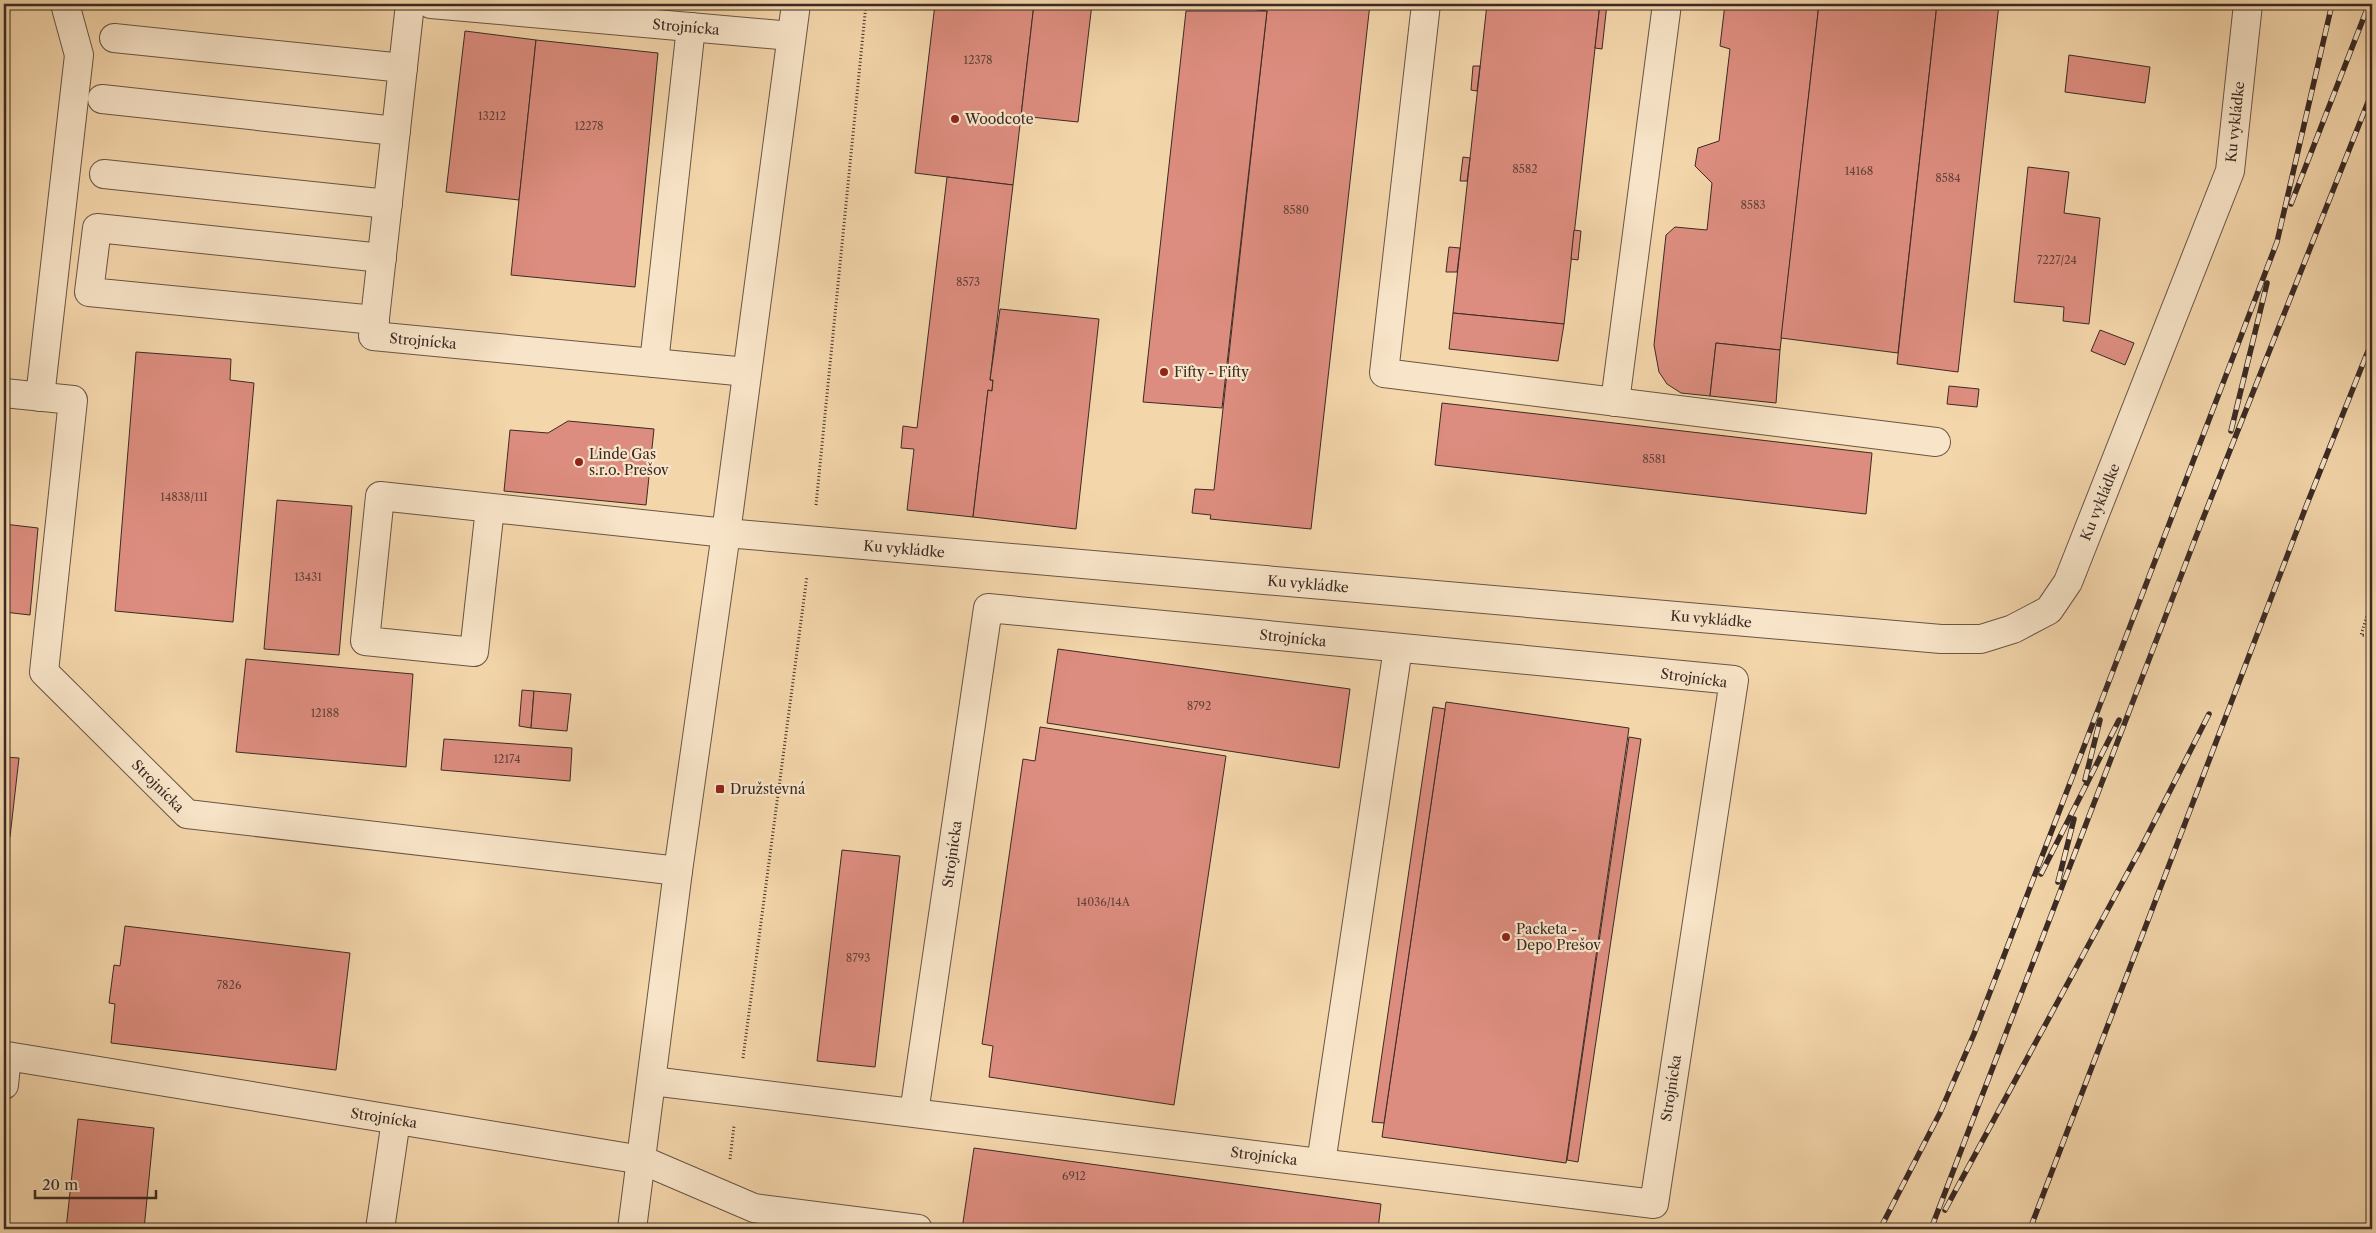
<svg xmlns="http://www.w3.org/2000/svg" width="2376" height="1233" font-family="'Libre Caslon Text',serif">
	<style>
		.building { fill: #dd8d7f; stroke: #3a2a24 }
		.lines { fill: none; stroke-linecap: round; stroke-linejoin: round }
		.minor-casing { stroke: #685546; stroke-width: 30 }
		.path { stroke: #3a2a24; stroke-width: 3; stroke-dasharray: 1 2.5; stroke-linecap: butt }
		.minor { stroke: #f8e4c8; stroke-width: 28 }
		.rail-casing { stroke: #3a2a24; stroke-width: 5.5 }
		.rail { stroke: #f8e4c8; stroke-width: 4; stroke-dasharray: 11; stroke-linecap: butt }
		.poi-dot { fill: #8f2418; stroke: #f8e4c8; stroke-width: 2 }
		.labels { text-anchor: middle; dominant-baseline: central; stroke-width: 4.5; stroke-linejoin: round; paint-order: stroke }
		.number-label { font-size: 11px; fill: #63433b }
		.street-label { font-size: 14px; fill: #3a2a24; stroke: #f8e4c8 }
		.poi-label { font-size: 14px; fill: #3a2a24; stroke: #f8e4c8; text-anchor: start }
	</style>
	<rect width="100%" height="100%" fill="#f4d6ab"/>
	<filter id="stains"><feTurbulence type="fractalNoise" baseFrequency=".004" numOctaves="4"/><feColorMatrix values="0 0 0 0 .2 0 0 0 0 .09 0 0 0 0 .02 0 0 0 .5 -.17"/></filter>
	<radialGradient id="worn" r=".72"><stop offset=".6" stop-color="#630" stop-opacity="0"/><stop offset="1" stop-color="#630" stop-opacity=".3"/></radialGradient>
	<g class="building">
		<polygon points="935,4 1034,4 1013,185 915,173"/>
		<polygon points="1034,4 1092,4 1078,122 1021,116"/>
		<polygon points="1208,4 1370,4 1311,529 1210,519 1211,515 1192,513 1195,489 1214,490 1267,11"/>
		<polygon points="1487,4 1600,4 1564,324 1453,313"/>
		<polygon points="1600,4 1607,4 1602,49 1595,48"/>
		<polygon points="1725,4 1819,4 1780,350 1716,343 1710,396 1681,393 1667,384 1659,372 1654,345 1666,235 1675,227 1707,230 1712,183 1695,166 1698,148 1719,141 1730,49 1720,46"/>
		<polygon points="1819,4 1937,4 1898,353 1781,338"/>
		<polygon points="1937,4 1999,4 1958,372 1897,364"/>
		<polygon points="1186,11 1267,11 1222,408 1143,402"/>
		<polygon points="465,31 536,40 519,200 446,192"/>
		<polygon points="536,40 658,53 635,287 511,275"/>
		<polygon points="2069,55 2150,67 2145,103 2065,92"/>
		<polygon points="1473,66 1480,66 1477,91 1471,90"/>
		<polygon points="1463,157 1470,158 1467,181 1460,181"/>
		<polygon points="2028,167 2069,172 2064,213 2100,218 2089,324 2063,321 2064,307 2014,302"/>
		<polygon points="947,177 1013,185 990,380 993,380 992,391 988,390 973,517 907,510 914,449 901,448 903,426 917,428"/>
		<polygon points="1574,230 1581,231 1578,260 1571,259"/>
		<polygon points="1449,247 1460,248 1457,272 1446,272"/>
		<polygon points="1000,309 1099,319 1076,529 973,517 988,390 992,391 993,380 990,380"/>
		<polygon points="1453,313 1564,324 1558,361 1449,349"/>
		<polygon points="2100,330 2134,343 2125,365 2091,351"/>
		<polygon points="1716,343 1780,350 1776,403 1710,396"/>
		<polygon points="136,352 231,359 230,380 254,383 233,622 115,611"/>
		<polygon points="1949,386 1979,389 1977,407 1947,404"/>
		<polygon points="1442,403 1872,453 1866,514 1435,465"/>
		<polygon points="568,421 654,429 646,505 504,491 510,430 548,433"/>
		<polygon points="277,500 352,506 339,655 264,649"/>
		<polygon points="4,524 38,528 30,615 4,612"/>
		<polygon points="1058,649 1350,689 1339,768 1047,723"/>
		<polygon points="246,659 413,674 406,767 236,752"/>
		<polygon points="522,690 534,691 531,728 519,726"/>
		<polygon points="534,691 571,694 567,731 531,728"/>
		<polygon points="1446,702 1629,728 1566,1163 1382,1137"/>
		<polygon points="1433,707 1445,709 1384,1123 1372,1122"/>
		<polygon points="1040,727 1226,756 1174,1105 989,1077 993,1046 982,1044 1023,759 1035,761"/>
		<polygon points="1629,737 1641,739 1578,1162 1567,1160"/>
		<polygon points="444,739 572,748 570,781 441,770"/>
		<polygon points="4,757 19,758 10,837 4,837"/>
		<polygon points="842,850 900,856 875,1067 817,1061"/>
		<polygon points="125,926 350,953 336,1070 111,1043 115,1004 109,1003 114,965 120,966"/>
		<polygon points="78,1119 154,1128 144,1229 66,1229"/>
		<polygon points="974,1148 1381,1204 1378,1229 962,1229"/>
	</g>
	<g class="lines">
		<defs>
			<g id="minor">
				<polyline points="410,4 373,336 747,372"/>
				<polyline points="431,4 791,36"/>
				<polyline points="1426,4 1384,373 1936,442"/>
				<polyline points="114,38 403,68"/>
				<polyline points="102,99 396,131"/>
				<polyline points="104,174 388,204"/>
				<polyline points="375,320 89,292 97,228 382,258"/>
				<polyline points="654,363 691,27"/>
				<polyline points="4,393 73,400 44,672 187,814 678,871"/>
				<polyline points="40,397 79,55 65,4"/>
				<polyline points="1615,402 1667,4"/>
				<polyline points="490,508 474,652 365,641 380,496 726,533 1941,639 1981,639 2013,629 2049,610 2068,582 2230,171 2248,4"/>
				<path d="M652 1081C986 1122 1320 1163 1654 1204L1734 680 988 608 914 1113"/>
				<polyline points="4,1085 7,1056 642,1160 754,1208 918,1229"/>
				<polyline points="1321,1163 1398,648"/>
				<polyline points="380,1229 396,1120"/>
				<polyline points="632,1229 678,871 726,533 796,4"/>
			</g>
		</defs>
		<use href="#minor" class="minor-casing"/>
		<g class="path">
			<polyline points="816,505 866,4"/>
			<polyline points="2372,600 2361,635 2372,637"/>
			<polyline points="743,1058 807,576"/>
			<polyline points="730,1159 734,1126"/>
		</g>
		<use href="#minor" class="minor"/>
		<defs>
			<g id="rail">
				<polyline points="2291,204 2369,4"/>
				<polyline points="2231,431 2267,283"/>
				<polyline points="2085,780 2100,720"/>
				<polyline points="2041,874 2119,720"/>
				<polyline points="2058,882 2074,819"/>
				<polyline points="1945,1210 2141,848 2209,714"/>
				<polyline points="1880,1229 1940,1113 1974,1034 2277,242 2332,4"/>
				<polyline points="1931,1229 2202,521 2372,92"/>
				<polyline points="2030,1229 2307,504 2372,341"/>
			</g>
		</defs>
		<use href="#rail" class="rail-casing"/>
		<use href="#rail" class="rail"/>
	</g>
	<g class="poi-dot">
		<circle cx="955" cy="119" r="5"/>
		<circle cx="1164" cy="372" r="5"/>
		<circle cx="579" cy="462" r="5"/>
		<rect x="715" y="784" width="10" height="10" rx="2.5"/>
		<circle cx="1506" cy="937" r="5"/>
	</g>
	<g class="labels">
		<g class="number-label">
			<text x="978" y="60">12378</text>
			<text x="492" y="116">13212</text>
			<text x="589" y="126">12278</text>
			<text x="1525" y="169">8582</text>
			<text x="1859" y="171">14168</text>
			<text x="1948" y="178">8584</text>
			<text x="1753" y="205">8583</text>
			<text x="1296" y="210">8580</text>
			<text x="2057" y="260">7227/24</text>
			<text x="968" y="282">8573</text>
			<text x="1654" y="459">8581</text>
			<text x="184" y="497">14838/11I</text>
			<text x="308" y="577">13431</text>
			<text x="1199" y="706">8792</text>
			<text x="325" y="713">12188</text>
			<text x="507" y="759">12174</text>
			<text x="1103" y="902">14036/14A</text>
			<text x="858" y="958">8793</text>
			<text x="229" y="985">7826</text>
			<text x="1074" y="1176">6912</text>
		</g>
		<g class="street-label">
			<text transform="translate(686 27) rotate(5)">Strojnícka</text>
			<text transform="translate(2235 122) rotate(-84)">Ku vykládke</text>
			<text transform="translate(423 341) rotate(5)">Strojnícka</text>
			<text transform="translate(2100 502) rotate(-68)">Ku vykládke</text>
			<text transform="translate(904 549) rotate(5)">Ku vykládke</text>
			<text transform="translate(1308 584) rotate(5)">Ku vykládke</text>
			<text transform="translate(1711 619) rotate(5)">Ku vykládke</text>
			<text transform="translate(1293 638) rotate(6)">Strojnícka</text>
			<text transform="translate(1694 678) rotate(8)">Strojnícka</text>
			<text transform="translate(158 786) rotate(45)">Strojnícka</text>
			<text transform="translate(952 854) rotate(-82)">Strojnícka</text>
			<text transform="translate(1671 1088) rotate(-81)">Strojnícka</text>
			<text transform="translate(384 1118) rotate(9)">Strojnícka</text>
			<text transform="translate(1264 1156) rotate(7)">Strojnícka</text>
		</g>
		<g class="poi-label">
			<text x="965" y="119">Woodcote</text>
			<text x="1174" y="372">Fifty - Fifty</text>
			<text x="589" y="454">Linde Gas<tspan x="589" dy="16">s.r.o. Prešov</tspan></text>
			<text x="730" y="789">Družstevná</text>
			<text x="1516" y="929">Packeta -<tspan x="1516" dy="16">Depo Prešov</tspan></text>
		</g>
	</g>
	<rect width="2376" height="1233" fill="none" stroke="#f4d6ab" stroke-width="20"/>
	<rect x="5" y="5" width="2366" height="1223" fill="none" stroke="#3a2a24" stroke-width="2.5"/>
	<rect x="10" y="10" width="2356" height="1213" fill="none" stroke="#3a2a24"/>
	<path d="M35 1190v8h121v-8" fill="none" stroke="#3a2a24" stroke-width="2.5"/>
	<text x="42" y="1190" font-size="15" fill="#3a2a24" stroke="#f8e4c8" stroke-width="4" paint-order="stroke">20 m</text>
	<rect width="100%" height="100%" filter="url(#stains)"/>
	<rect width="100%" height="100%" fill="url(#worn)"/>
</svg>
